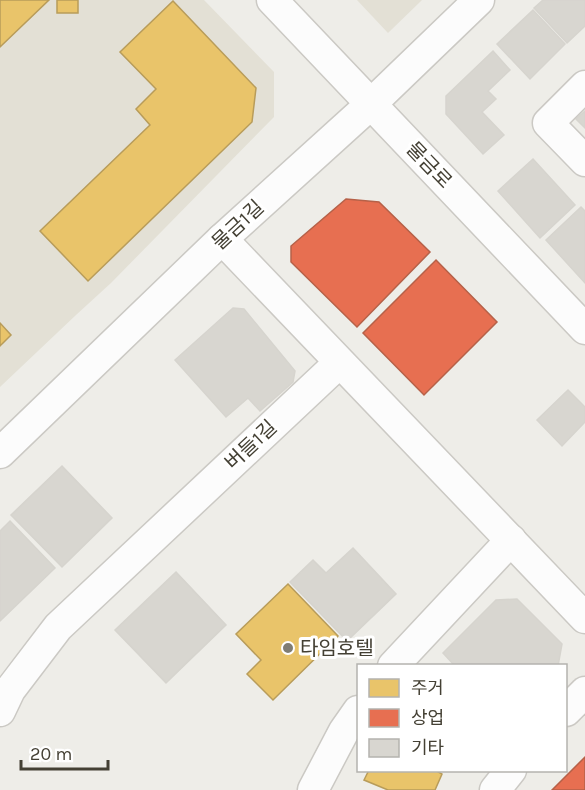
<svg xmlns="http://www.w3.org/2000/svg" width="585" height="790" font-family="Karla,'Noto Sans KR',sans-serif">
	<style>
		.residential { fill: #e3e0d5 }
		.homes { fill: #e9c46a; stroke: #b89c5a; stroke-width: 1.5 }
		.shops { fill: #e76f51; stroke: #b66148; stroke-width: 1.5 }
		.building { fill: #d8d6d0; stroke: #d6d4ce; stroke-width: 1.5 }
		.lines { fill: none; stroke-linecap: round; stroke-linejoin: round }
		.street-casing { stroke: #cbc9c4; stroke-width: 33 }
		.street { stroke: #fcfcfc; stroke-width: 30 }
		.poi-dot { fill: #807d73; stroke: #fff; stroke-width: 2 }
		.labels { text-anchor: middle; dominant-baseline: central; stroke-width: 6; stroke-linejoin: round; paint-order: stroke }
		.street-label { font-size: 20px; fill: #444034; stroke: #fff }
		.poi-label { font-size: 20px; fill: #444034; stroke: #fff; text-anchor: start }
	</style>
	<rect width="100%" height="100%" fill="#eeede8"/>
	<g class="residential">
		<polygon points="0,0 204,0 274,72 274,117 111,283 76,315 0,387"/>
		<polygon points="357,0 422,0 388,33"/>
	</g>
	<g class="homes">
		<polygon points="0,0 49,0 0,47"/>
		<rect x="57" y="0" width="21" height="13"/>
		<polygon points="173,1 256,88 252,122 88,281 40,231 150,125 136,109 156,89 120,52"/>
		<polygon points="0,323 11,335 0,346"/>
		<polygon points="288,584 338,636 273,700 247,674 261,660 236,634"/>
		<polygon points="369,770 435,770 442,774 435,790 388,790 364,780"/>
	</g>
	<g class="shops">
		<polygon points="346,199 379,202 430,252 357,327 291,262 291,246"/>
		<polygon points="436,260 497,322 424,395 363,333"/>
		<polygon points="585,757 585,790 552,790"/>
	</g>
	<g class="building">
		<polygon points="543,0 585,0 585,26 567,43 534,8"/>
		<polygon points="533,10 565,44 530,79 497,44"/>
		<polygon points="493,51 510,70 488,91 496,99 482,112 504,135 483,154 446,114 446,96"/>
		<polygon points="585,111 585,128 576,119"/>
		<polygon points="533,159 575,205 540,238 498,191"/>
		<polygon points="581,207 585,211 585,283 546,240"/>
		<polygon points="233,308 244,309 295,371 293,382 260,411 248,398 226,417 175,360"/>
		<polygon points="568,390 585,407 585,422 562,446 537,420"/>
		<polygon points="62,466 112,518 62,567 11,515"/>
		<polygon points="10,521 55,568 0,621 0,531"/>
		<polygon points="353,548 396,594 347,641 290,582 313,560 326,573"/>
		<polygon points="176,572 226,625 166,683 115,630"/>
		<polygon points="517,599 562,644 558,666 455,666 443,653 496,600"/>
	</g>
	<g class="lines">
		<defs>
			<g id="street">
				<polyline points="272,0 585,329"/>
				<polyline points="585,86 548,123 585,161"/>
				<polyline points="222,239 585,618"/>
				<polyline points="0,453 222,239 371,104 479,0"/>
				<polyline points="393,666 511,540"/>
				<polyline points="0,711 10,690 58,627 339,363"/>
				<polyline points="566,711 585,692"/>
				<polyline points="313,790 344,731 358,711"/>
				<polyline points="495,790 511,770"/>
			</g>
		</defs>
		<use href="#street" class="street-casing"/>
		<use href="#street" class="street"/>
	</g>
	<circle class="poi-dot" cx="288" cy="648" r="6"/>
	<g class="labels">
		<g class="street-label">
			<text transform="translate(429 165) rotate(46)">물금로</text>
			<text transform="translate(238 225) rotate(-43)">물금1길</text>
			<text transform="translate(251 445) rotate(-43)">버들1길</text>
		</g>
		<g class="poi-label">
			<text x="300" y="648">타임호텔</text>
		</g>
	</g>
	<rect x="357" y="664" width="210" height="108" fill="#ffffff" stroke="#b4b3ae" stroke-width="1.5"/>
	<rect x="369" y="679" width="30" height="18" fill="#e9c46a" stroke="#b4b3ae" stroke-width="1.5"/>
	<text x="411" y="694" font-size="18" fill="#444034">주거</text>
	<rect x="369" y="709" width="30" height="18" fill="#e76f51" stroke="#b4b3ae" stroke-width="1.5"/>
	<text x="411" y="724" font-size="18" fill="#444034">상업</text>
	<rect x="369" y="739" width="30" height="18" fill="#d8d6d0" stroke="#b4b3ae" stroke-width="1.5"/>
	<text x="411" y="754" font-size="18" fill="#444034">기타</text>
	<path d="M21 760v9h87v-9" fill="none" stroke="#444034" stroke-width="3"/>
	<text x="30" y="760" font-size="18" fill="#444034" stroke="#ffffff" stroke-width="4.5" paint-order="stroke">20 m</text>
</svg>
